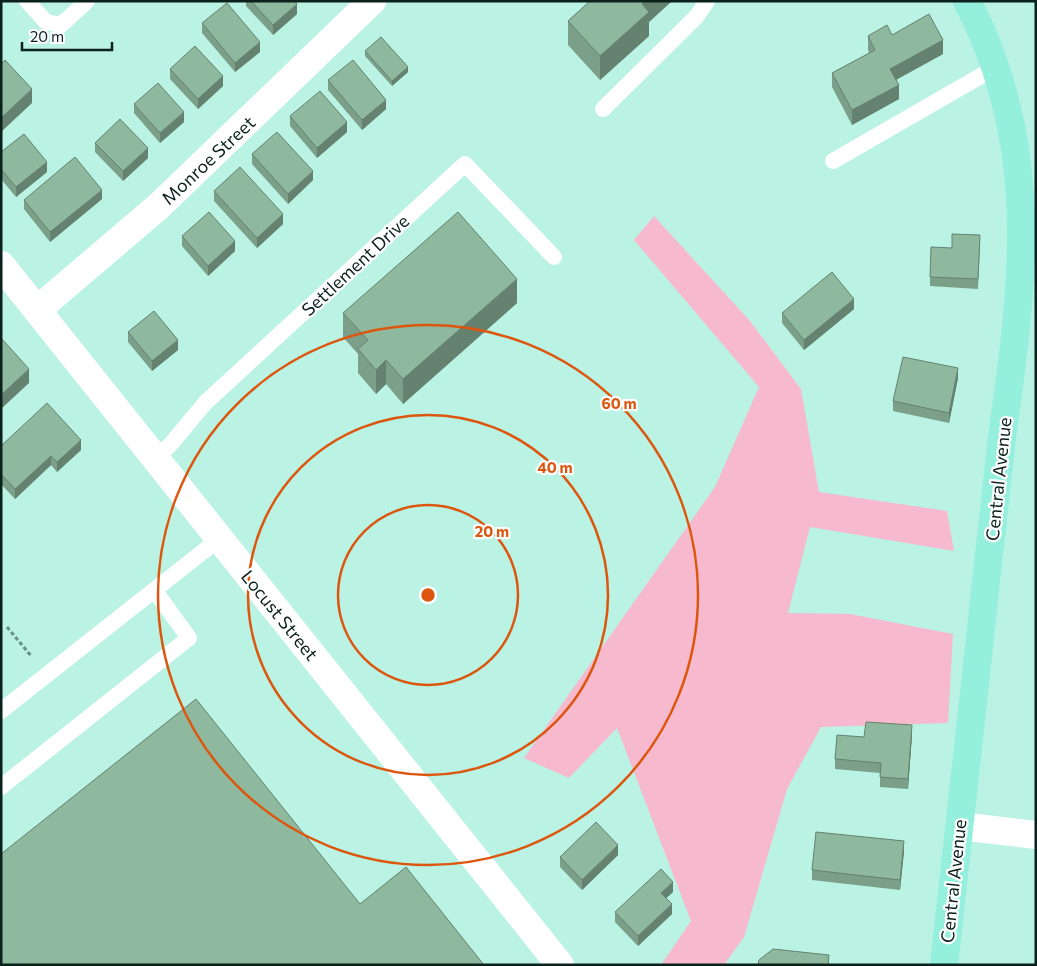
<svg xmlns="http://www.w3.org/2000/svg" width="1037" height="966" font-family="Commissioner,sans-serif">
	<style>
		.green { fill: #f7b9ce }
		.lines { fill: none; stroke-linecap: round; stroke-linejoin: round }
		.path { stroke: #699187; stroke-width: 3; stroke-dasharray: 4 2.5; stroke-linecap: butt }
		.service { stroke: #fff; stroke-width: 16 }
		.minor { stroke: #fff; stroke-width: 28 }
		.tertiary { stroke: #fff; stroke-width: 28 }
		.primary { stroke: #94efdc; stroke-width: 28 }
		.wall { fill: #7b9f88 }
		.shaded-wall { fill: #64826f }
		.building { fill: #8fb99e; stroke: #64826f }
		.ring { fill: none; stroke: #dd560d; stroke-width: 2.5 }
		.labels { text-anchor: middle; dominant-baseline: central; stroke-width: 4.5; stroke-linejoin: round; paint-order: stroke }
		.street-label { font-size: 18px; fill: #0b211c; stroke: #fff }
		.centre { fill: #dd560d; stroke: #fff; stroke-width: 2.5 }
		.ring-label { font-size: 15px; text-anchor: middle; font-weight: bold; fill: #dd560d; stroke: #fff; stroke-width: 4.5; stroke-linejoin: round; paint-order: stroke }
	</style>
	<rect width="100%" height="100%" fill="#baf2e3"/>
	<polygon class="green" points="654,216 750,321 801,389 819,492 947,511 954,551 810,527 788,613 850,614 953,634 948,723 821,727 787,789 744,937 724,965 661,965 691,921 617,728 569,778 524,758 715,487 759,387 634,240"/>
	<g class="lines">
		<polyline class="path" points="7,627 32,657"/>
		<g class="service">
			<polyline points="27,1 46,22 61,25 87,1"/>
			<polyline points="603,109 697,16 707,1"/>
			<polyline points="833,161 998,66"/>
			<polyline points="155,458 170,445 205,403 465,164 554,257"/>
			<polyline points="1,711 219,539"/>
			<polyline points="1,787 189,638 155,591"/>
		</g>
		<g class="minor">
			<polyline points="37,310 159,206 372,1"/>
			<polyline points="960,826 1036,835"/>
		</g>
		<polyline class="tertiary" points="1,265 560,965"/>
		<path class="primary" d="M944 965C960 828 974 691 989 554 995 506 999 456 1006 408 1026 263 1037 135 967 1"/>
	</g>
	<g class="wall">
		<polygon points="246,1 294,1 297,14 273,35 246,6"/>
		<polygon points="590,1 672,1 649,22 649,36 600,80 568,45 568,21"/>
		<polygon points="202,23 260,52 235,72 202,33"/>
		<polygon points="892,35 943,54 896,80 899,99 852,125 832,87 832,73 869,53 868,50 868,36"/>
		<polygon points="365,51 408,72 392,86 365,56"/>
		<polygon points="170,69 223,86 198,109 170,79"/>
		<polygon points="328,80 386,109 362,130 328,90"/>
		<polygon points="134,104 184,122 160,143 134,113"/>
		<polygon points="290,116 347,132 317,158 290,126"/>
		<polygon points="95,143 148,158 123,181 95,152"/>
		<polygon points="1,152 47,172 16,197 1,179"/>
		<polygon points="252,154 313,180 288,204 252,164"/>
		<polygon points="214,191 283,224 257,248 214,201"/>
		<polygon points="102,199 50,242 24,209 24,200"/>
		<polygon points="182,236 235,251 208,276 182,246"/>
		<polygon points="980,245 978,289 930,286 930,277 952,248"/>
		<polygon points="517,303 403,404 386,384 376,394 358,373 358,354 343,337 343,313"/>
		<polygon points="854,309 804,350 782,323 782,313"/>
		<polygon points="128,332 178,350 152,371 128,342"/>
		<polygon points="958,378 949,423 893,411 893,401"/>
		<polygon points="1,446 81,450 57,472 51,465 15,499 1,484"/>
		<polygon points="912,735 908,789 880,787 880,773 835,769 835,759 864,737"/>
		<polygon points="904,851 900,890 812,880 812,870"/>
		<polygon points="618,855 582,890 560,867 560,857"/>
		<polygon points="673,892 666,898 672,914 638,946 615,922 615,912"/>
	</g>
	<g class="shaded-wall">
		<polygon points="645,1 672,1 649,22 649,36 600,80 600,56 642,4"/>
		<polygon points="297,4 297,14 273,35 273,25"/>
		<polygon points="943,40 943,54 890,83 890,69"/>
		<polygon points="260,42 260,52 235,72 235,63"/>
		<polygon points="408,67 408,72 392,86 392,81"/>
		<polygon points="223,76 223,86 198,109 198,99"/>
		<polygon points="899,85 899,99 852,125 852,110"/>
		<polygon points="32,89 32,103 1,132 1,118"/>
		<polygon points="386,100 386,109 362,130 362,120"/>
		<polygon points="184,112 184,122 160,143 160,133"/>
		<polygon points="347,122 347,132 317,158 317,148"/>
		<polygon points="148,148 148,158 123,181 123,171"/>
		<polygon points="47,162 47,172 16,197 16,187"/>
		<polygon points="313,171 313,180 288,204 288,194"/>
		<polygon points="102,190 102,199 50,242 50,232"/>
		<polygon points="283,214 283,224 257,248 257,238"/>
		<polygon points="235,241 235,251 208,276 208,266"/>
		<polygon points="517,279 517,303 403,404 403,379"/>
		<polygon points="854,299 854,309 804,350 804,340"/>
		<polygon points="178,340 178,350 152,371 152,361"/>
		<polygon points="386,360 386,384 376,394 376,370"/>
		<polygon points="958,368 958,378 949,423 949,413"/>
		<polygon points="29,369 29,383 1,409 1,395"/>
		<polygon points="81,440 81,450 57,472 57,462"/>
		<polygon points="51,456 51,465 15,499 15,489"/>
		<polygon points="912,725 912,735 908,789 908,779"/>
		<polygon points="904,841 904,851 900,890 900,880"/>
		<polygon points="618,845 618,855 582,890 582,880"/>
		<polygon points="673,882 673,892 661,903 661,893"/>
		<polygon points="672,904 672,914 638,946 638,936"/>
	</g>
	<g class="building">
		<polygon points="251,1 294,1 297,4 273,25"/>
		<polygon points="590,1 645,1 642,4 649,12 600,56 568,21"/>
		<polygon points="227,3 260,42 235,63 202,23"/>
		<polygon points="929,14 943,40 890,69 899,85 852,110 832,73 875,50 868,36 887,25 892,35"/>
		<polygon points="381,37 408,67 392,81 365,51"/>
		<polygon points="195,46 223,76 198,99 170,69"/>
		<polygon points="5,60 32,89 1,118 1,64"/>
		<polygon points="353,60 386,100 362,120 328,80"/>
		<polygon points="158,83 184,112 160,133 134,104"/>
		<polygon points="320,91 347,122 317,148 290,116"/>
		<polygon points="120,119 148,148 123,171 95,143"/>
		<polygon points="277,132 313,171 288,194 252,154"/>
		<polygon points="24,134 47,162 16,187 1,169 1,152"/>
		<polygon points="75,157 102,190 50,232 24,200"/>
		<polygon points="240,167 283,214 257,238 214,191"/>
		<polygon points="209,212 235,241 208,266 182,236"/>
		<polygon points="458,212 517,279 403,379 386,360 376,370 358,349 368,340 343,313"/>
		<polygon points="952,234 980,235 978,279 930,277 931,247 952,248"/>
		<polygon points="832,272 854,299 804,340 782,313"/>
		<polygon points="154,311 178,340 152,361 128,332"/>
		<polygon points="2,339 29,369 1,395 1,340"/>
		<polygon points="903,357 958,368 949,413 893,401"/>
		<polygon points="47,403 81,440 57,462 51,456 15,489 1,474 1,446"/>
		<polygon points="196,699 360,904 406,867 484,965 1,965 1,854"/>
		<polygon points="866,722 912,725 908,779 880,777 881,763 835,759 837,735 864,737"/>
		<polygon points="596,822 618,845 582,880 560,857"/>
		<polygon points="816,832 904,841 900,880 812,870"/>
		<polygon points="661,869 673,882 661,893 672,904 638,936 615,912"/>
		<polygon points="773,949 829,955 828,965 758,965 759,960"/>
	</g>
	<g class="ring">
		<circle cx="428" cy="595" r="90"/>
		<circle cx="428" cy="595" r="180"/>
		<circle cx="428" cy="595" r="270"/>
	</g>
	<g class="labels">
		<g class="street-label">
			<text transform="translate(208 160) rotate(-43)">Monroe Street</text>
			<text transform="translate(355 265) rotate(-43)">Settlement Drive</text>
			<text transform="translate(998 479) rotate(-84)">Central Avenue</text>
			<text transform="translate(280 615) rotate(51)">Locust Street</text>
			<text transform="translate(953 881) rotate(-84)">Central Avenue</text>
		</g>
	</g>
	<circle cx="428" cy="595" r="8" class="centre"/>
	<g class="ring-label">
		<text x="619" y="409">60 m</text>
		<text x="555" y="473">40 m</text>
		<text x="492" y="537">20 m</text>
	</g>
	<rect width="1037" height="966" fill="none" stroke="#0b211c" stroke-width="5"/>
	<path d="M22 42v8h90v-8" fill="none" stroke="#0b211c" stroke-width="2.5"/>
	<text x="30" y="42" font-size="15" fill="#0b211c" stroke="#ffffff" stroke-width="4" paint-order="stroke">20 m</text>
</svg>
